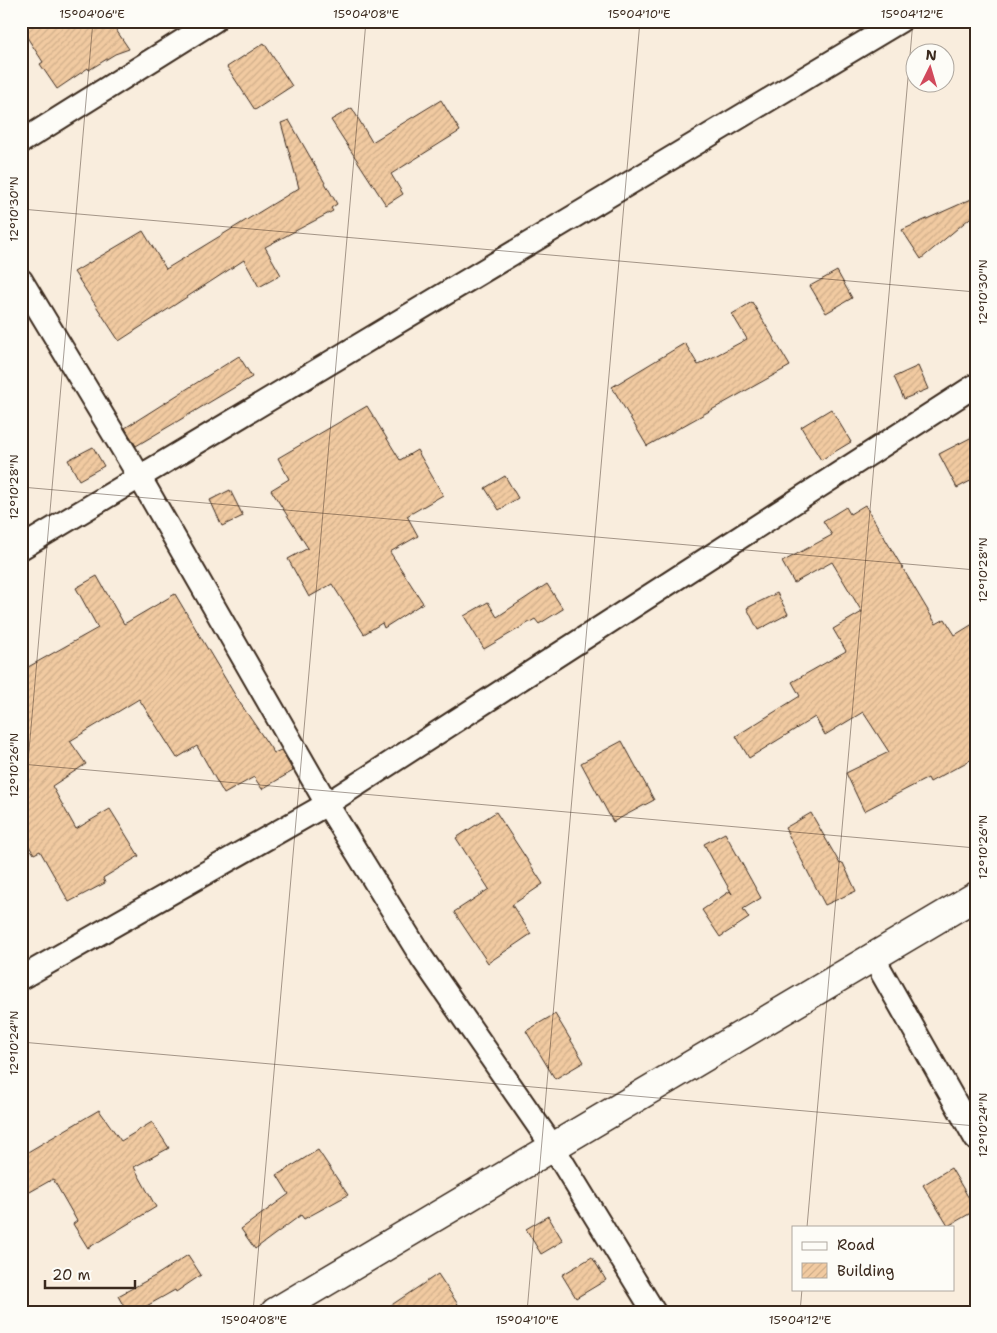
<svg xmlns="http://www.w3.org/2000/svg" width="997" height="1333" font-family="'Shantell Sans',sans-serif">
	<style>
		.building { fill: url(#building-hatch); stroke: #3b2a1e }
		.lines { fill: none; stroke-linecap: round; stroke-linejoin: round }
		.street-casing { stroke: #3b2a1e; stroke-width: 26 }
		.secondary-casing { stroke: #3b2a1e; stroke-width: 31 }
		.street { stroke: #fdfcf7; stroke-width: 22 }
		.secondary { stroke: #fdfcf7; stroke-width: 28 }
		.ticks { fill: none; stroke: #3b2a1e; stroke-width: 1; stroke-opacity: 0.45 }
		.neatline { fill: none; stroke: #3b2a1e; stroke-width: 2 }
		.ticks-label { font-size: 12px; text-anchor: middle; fill: #3b2a1e }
	</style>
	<defs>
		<pattern id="building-hatch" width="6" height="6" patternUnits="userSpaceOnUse" patternTransform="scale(1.25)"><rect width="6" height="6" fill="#f1caa1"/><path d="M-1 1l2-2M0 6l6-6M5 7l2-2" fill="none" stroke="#d0ae8a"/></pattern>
	</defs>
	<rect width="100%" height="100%" fill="#f9eddd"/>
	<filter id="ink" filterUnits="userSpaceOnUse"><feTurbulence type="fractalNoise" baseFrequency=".02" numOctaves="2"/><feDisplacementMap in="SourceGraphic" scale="10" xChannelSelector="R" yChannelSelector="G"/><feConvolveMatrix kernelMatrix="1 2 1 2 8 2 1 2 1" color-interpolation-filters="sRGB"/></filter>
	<g filter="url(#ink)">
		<g class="building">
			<polygon points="21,21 110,21 129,49 115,54 89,70 88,68 57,89 40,64 43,62 21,28"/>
			<polygon points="264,43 292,86 255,110 227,67"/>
			<polygon points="441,100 460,131 391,174 403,194 386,205 331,120 352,108 372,142"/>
			<polygon points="289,120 337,204 331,208 333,211 265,247 281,275 259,287 244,260 119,341 74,272 143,231 166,269 299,188 281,123"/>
			<polygon points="976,197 976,213 921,259 902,230"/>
			<polygon points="837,271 852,298 826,313 810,286"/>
			<polygon points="752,302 790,366 647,446 612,387 685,343 698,365 747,339 732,314"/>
			<polygon points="239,356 252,377 136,446 125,428"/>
			<polygon points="918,366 928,389 904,399 894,377"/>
			<polygon points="367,406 400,460 417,450 443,495 407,516 418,536 390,552 423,603 384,628 382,623 364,634 332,584 309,597 288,559 308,548 271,490 289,479 278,458"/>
			<polygon points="831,409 851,442 821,460 801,427"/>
			<polygon points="976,435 976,478 957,488 939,454"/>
			<polygon points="93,447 104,466 79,480 68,460"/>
			<polygon points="505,476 518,498 499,510 485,488"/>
			<polygon points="230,490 243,516 222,526 210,500"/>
			<polygon points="865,505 936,624 945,619 955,635 976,622 976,757 930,782 928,778 864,811 846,773 889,752 863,712 825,735 815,717 749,758 736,736 800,696 792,682 846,651 833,629 862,612 832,562 794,583 782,562 832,535 823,521 846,507 850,514"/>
			<polygon points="97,576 124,624 175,594 238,700 274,753 281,750 293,771 262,789 254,777 224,794 197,746 177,758 139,699 70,741 86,764 52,786 76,829 110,809 139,856 103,878 105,883 69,902 40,851 34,854 21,834 21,671 98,628 76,588"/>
			<polygon points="547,584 563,609 539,624 535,619 484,649 464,616 488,602 497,617"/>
			<polygon points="777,593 788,614 758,630 747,608"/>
			<polygon points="622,741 654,800 613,822 581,763"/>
			<polygon points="496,812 543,884 512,905 531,934 488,963 454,912 489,889 456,838"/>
			<polygon points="811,813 840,864 843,863 856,891 825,905 785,828"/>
			<polygon points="725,833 761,898 743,909 749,918 720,937 702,910 730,891 732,894 704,844"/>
			<polygon points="555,1014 584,1062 555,1079 526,1031"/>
			<polygon points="99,1110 121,1141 152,1122 169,1148 134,1167 156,1207 88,1248 73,1224 77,1221 53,1179 21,1197 21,1156"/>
			<polygon points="318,1150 348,1195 304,1219 301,1215 255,1249 241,1229 289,1194 277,1175"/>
			<polygon points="951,1168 976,1210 948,1226 923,1185"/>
			<polygon points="548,1216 563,1241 541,1254 526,1229"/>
			<polygon points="188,1255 201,1275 176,1292 175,1290 136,1312 127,1312 118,1296 155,1276"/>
			<polygon points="592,1257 606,1280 576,1298 562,1275"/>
			<polygon points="438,1274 463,1312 381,1312"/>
		</g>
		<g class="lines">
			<defs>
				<g id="street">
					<polyline points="21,142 214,21"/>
					<polyline points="21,280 139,476 327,804 422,958 553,1147 654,1312"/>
					<polyline points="21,548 900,21"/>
					<polyline points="873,957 976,1139"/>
					<polyline points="21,978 327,804 976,385"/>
				</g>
				<polyline id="secondary" points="275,1312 976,896"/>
			</defs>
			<use href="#street" class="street-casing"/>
			<use href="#secondary" class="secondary-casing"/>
			<use href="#street" class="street"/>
			<use href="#secondary" class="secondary"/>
		</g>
	</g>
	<path class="ticks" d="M21 209 976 292M21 487 976 570M21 764 976 848M21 842 93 21M21 1042 976 1126M807 1227 913 21M253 1312 366 21M527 1312 640 21M800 1312 802 1289"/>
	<rect width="997" height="1333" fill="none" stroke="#fdfcf7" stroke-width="55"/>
	<rect x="792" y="1226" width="162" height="65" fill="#fdfcf7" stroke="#afa8a0"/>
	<rect x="802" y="1242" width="25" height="8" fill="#fdfcf7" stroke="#afa8a0"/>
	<text x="837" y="1250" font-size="15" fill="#3b2a1e">Road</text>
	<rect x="802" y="1263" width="25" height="15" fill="url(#building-hatch)" stroke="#afa8a0"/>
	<text x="837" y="1276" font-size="15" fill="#3b2a1e">Building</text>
	<g transform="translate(930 68) rotate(5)"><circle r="24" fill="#fdfcf7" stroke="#afa8a0"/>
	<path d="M0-4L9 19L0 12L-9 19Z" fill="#d1495b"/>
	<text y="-8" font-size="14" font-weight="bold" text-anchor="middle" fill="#3b2a1e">N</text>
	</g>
	<path d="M45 1280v8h90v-8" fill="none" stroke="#3b2a1e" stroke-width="2.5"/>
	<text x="52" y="1280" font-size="15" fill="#3b2a1e" stroke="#fdfcf7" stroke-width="4" paint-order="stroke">20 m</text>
	<rect x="28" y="28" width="942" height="1278" class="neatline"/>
	<g class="ticks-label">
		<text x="92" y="18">15°04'06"E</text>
		<text x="366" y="18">15°04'08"E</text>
		<text x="639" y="18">15°04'10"E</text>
		<text x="912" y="18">15°04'12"E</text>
		<text transform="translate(14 209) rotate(-90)" y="4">12°10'30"N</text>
		<text transform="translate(983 292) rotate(-90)" y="4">12°10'30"N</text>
		<text transform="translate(14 487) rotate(-90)" y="4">12°10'28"N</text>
		<text transform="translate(983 570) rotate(-90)" y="4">12°10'28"N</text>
		<text transform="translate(14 765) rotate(-90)" y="4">12°10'26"N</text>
		<text transform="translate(983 847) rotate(-90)" y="4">12°10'26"N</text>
		<text transform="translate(14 1043) rotate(-90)" y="4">12°10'24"N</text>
		<text transform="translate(983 1125) rotate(-90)" y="4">12°10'24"N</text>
		<text x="254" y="1324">15°04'08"E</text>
		<text x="527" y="1324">15°04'10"E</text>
		<text x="800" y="1324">15°04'12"E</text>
	</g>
</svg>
